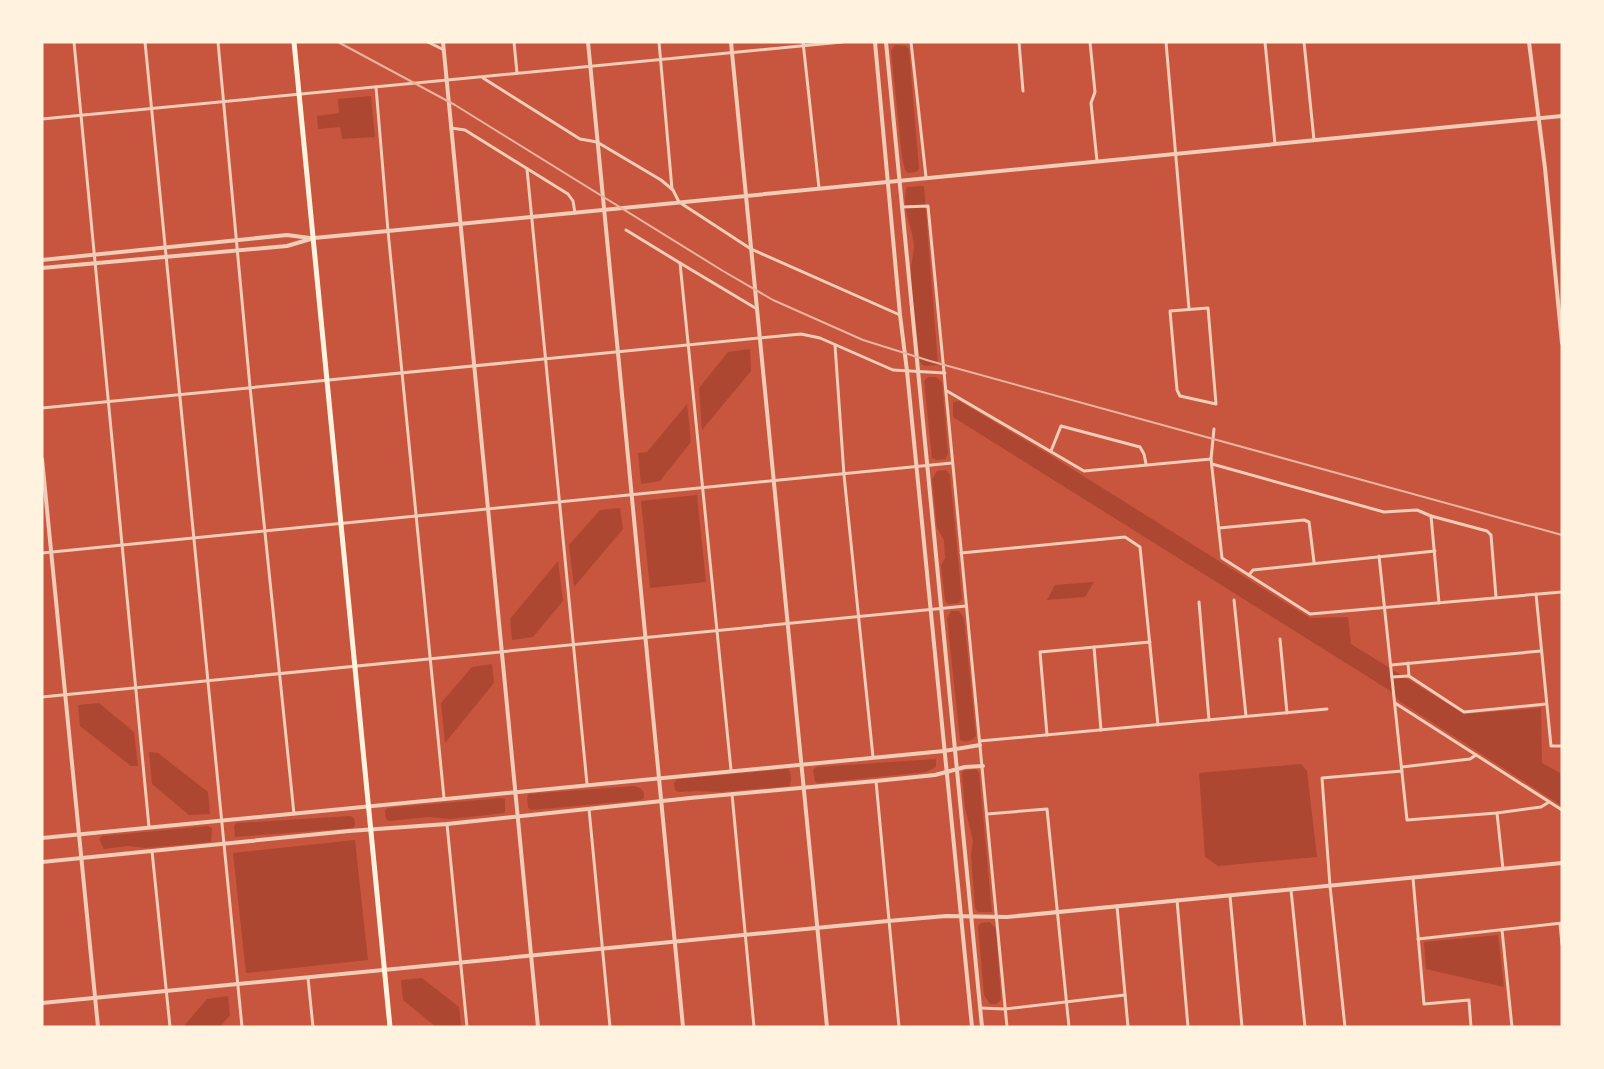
<svg xmlns="http://www.w3.org/2000/svg" width="1604" height="1069" font-family="Rubik,sans-serif">
	<style>
		.green { fill: #ae4732 }
		.lines { fill: none; stroke-linecap: round; stroke-linejoin: round }
		.minor { stroke: #f1ccb7; stroke-width: 3 }
		.tertiary { stroke: #f1ccb7; stroke-width: 4 }
		.trunk { stroke: #fff3e0; stroke-width: 5 }
		.rail { stroke: #e9b49f; stroke-width: 2 }
	</style>
	<rect width="100%" height="100%" fill="#c8553d"/>
	<g class="green">
		<polygon points="895,45 906,46 909,49 919,169 916,172 908,173 905,170 902,157 891,51"/>
		<polygon points="371,96 375,137 342,139 340,127 318,129 317,116 339,113 338,99"/>
		<path d="M924 186 938 365 924 366 920 362C917 332 911 300 911 269 911 262 914 254 914 246 913 227 900 207 907 187Z"/>
		<polygon points="750,349 751,371 702,430 699,388 728,352"/>
		<polygon points="928,377 936,377 942,382 948,453 946,459 937,460 932,458 924,381"/>
		<polygon points="959,401 1045,452 1310,618 1348,617 1351,644 1464,714 1541,708 1542,763 1562,774 1562,806 1399,701 1389,690 953,417 953,402"/>
		<polygon points="687,404 691,442 660,481 641,484 638,453 647,452"/>
		<polygon points="946,470 950,475 962,599 958,603 948,604 945,600 941,566 945,558 944,540 937,528 932,479 937,471"/>
		<polygon points="697,495 706,582 650,588 641,501"/>
		<polygon points="620,508 623,529 574,587 569,545 600,510"/>
		<polygon points="558,561 563,601 533,637 512,640 510,619"/>
		<polygon points="1094,582 1085,597 1047,600 1055,585"/>
		<path d="M951 611H959L964 618 976 736C972 741 966 743 960 740L947 618Z"/>
		<polygon points="492,664 494,683 445,743 441,703 472,667"/>
		<polygon points="99,703 134,732 138,766 131,766 80,726 78,705"/>
		<polygon points="149,752 158,753 208,792 210,814 189,815 152,784"/>
		<polygon points="936,759 936,767 926,772 817,783 815,781 813,770 816,767"/>
		<polygon points="1301,764 1307,771 1317,857 1218,866 1205,857 1199,773"/>
		<path d="M788 769C792 773 792 782 789 786L721 792 696 791 678 792 675 790 674 783 677 779Z"/>
		<polygon points="976,769 979,773 992,912 978,912 975,908 971,855 973,841 965,808 962,775 963,771"/>
		<path d="M634 786C642 788 644 790 644 798L641 800 532 810 528 808 527 797 529 794Z"/>
		<polygon points="502,798 505,799 505,812 504,813 450,819 429,817 389,821 386,819 385,811 387,808"/>
		<polygon points="350,816 354,818 355,825 353,828 235,837 234,826 236,823"/>
		<polygon points="208,826 212,828 211,842 146,848 128,846 104,849 99,839 102,836"/>
		<polygon points="355,840 368,960 246,973 233,853"/>
		<polygon points="990,922 996,929 1001,1000 996,1004 990,1004 984,995 978,926 981,923"/>
		<polygon points="1498,935 1504,987 1426,969 1424,942"/>
		<polygon points="422,978 459,1007 461,1027 436,1027 403,1000 401,980"/>
		<polygon points="228,996 230,1015 220,1027 183,1027 207,999"/>
	</g>
	<g class="lines">
		<g class="minor">
			<polyline points="74,42 149,827"/>
			<polyline points="145,42 242,1027"/>
			<polyline points="218,42 250,387 294,814"/>
			<polyline points="428,42 444,50"/>
			<polyline points="514,42 517,73"/>
			<polyline points="659,42 672,189"/>
			<polyline points="803,42 819,188"/>
			<polyline points="911,42 926,177"/>
			<polyline points="1019,42 1023,91"/>
			<polyline points="1090,42 1095,92 1091,103 1097,161"/>
			<polyline points="1166,42 1189,309"/>
			<polyline points="1265,42 1275,144"/>
			<polyline points="1304,42 1314,140"/>
			<polyline points="483,78 580,139 597,142 661,180 673,190 679,202 751,249 900,315"/>
			<polyline points="376,87 388,231 444,798"/>
			<polyline points="42,119 842,42"/>
			<polyline points="451,128 465,130 568,194 573,201 575,213"/>
			<polyline points="527,169 587,784"/>
			<polyline points="902,207 928,206 1007,1027"/>
			<polyline points="626,230 680,263 731,770"/>
			<polyline points="680,263 757,309"/>
			<polygon points="1208,308 1216,404 1180,396 1177,390 1170,311"/>
			<polyline points="835,345 844,475 873,757"/>
			<polyline points="947,391 1084,471 1211,459"/>
			<polyline points="42,408 801,334 820,338 893,370 945,373"/>
			<polyline points="1214,429 1211,459 1222,558 1310,614 1562,592"/>
			<polyline points="1051,451 1061,426 1140,447 1144,454 1146,464"/>
			<polyline points="1212,464 1384,512 1417,510 1431,516"/>
			<polyline points="1219,528 1304,520 1309,522 1314,562"/>
			<polyline points="42,553 952,463"/>
			<polyline points="961,553 1125,537 1140,547 1158,725"/>
			<polyline points="1379,556 1407,820 1497,813 1541,807 1549,802"/>
			<polyline points="1249,575 1253,570 1435,551"/>
			<polyline points="1536,594 1551,746 1562,746"/>
			<polyline points="1234,600 1246,716"/>
			<polyline points="1199,602 1209,720"/>
			<polyline points="1439,603 1431,516 1487,531 1491,535 1496,597"/>
			<polyline points="1280,639 1287,713"/>
			<polyline points="1094,647 1101,730"/>
			<polyline points="1408,663 1409,676 1464,712 1546,704"/>
			<polyline points="1391,665 1541,651"/>
			<polyline points="1392,677 1409,676"/>
			<polyline points="42,697 966,606"/>
			<polyline points="1395,703 1562,810"/>
			<polyline points="1047,735 1040,652 1150,642"/>
			<polyline points="980,741 1327,709"/>
			<polyline points="1402,767 1470,759 1476,755"/>
			<polyline points="876,781 899,1027"/>
			<polyline points="732,794 754,1027"/>
			<polyline points="589,809 610,1027"/>
			<polyline points="1497,813 1503,869"/>
			<polyline points="987,814 1047,809 1069,1027"/>
			<polyline points="447,824 467,1027"/>
			<polyline points="152,851 170,1027"/>
			<polyline points="1413,878 1424,1004 1469,1000 1471,1027"/>
			<polyline points="1291,890 1305,1027"/>
			<polyline points="1230,896 1242,1027"/>
			<polyline points="1177,900 1188,1027"/>
			<polyline points="1117,906 1128,1027"/>
			<polyline points="1560,924 1562,944"/>
			<polyline points="1502,930 1512,1027"/>
			<polyline points="1418,939 1562,923"/>
			<polyline points="308,978 313,1027"/>
			<polyline points="980,1008 1005,1009 1125,995"/>
			<polyline points="1345,1027 1330,886 1322,778 1402,771"/>
		</g>
		<g class="tertiary">
			<polyline points="443,42 538,1027"/>
			<polyline points="588,42 683,1027"/>
			<polyline points="731,42 827,1027"/>
			<polyline points="875,42 900,315 907,371 972,1027"/>
			<polyline points="886,42 982,1027"/>
			<polyline points="1529,42 1545,168 1562,343"/>
			<polyline points="42,260 287,235 310,238"/>
			<polyline points="42,268 287,246 314,238 388,231 1562,116"/>
			<polyline points="42,459 98,1027"/>
			<polyline points="42,838 944,751 980,745"/>
			<polyline points="42,862 349,831 447,824 690,798 876,781 935,775 965,767 983,766"/>
			<polyline points="42,1003 888,921 946,916 1007,917 1562,863"/>
		</g>
		<polyline class="trunk" points="294,42 390,1027"/>
		<polyline class="rail" points="338,42 455,105 723,271 773,300 863,340 930,361 1562,535"/>
	</g>
	<rect width="1604" height="1069" fill="none" stroke="#fff3e0" stroke-width="87"/>
</svg>
